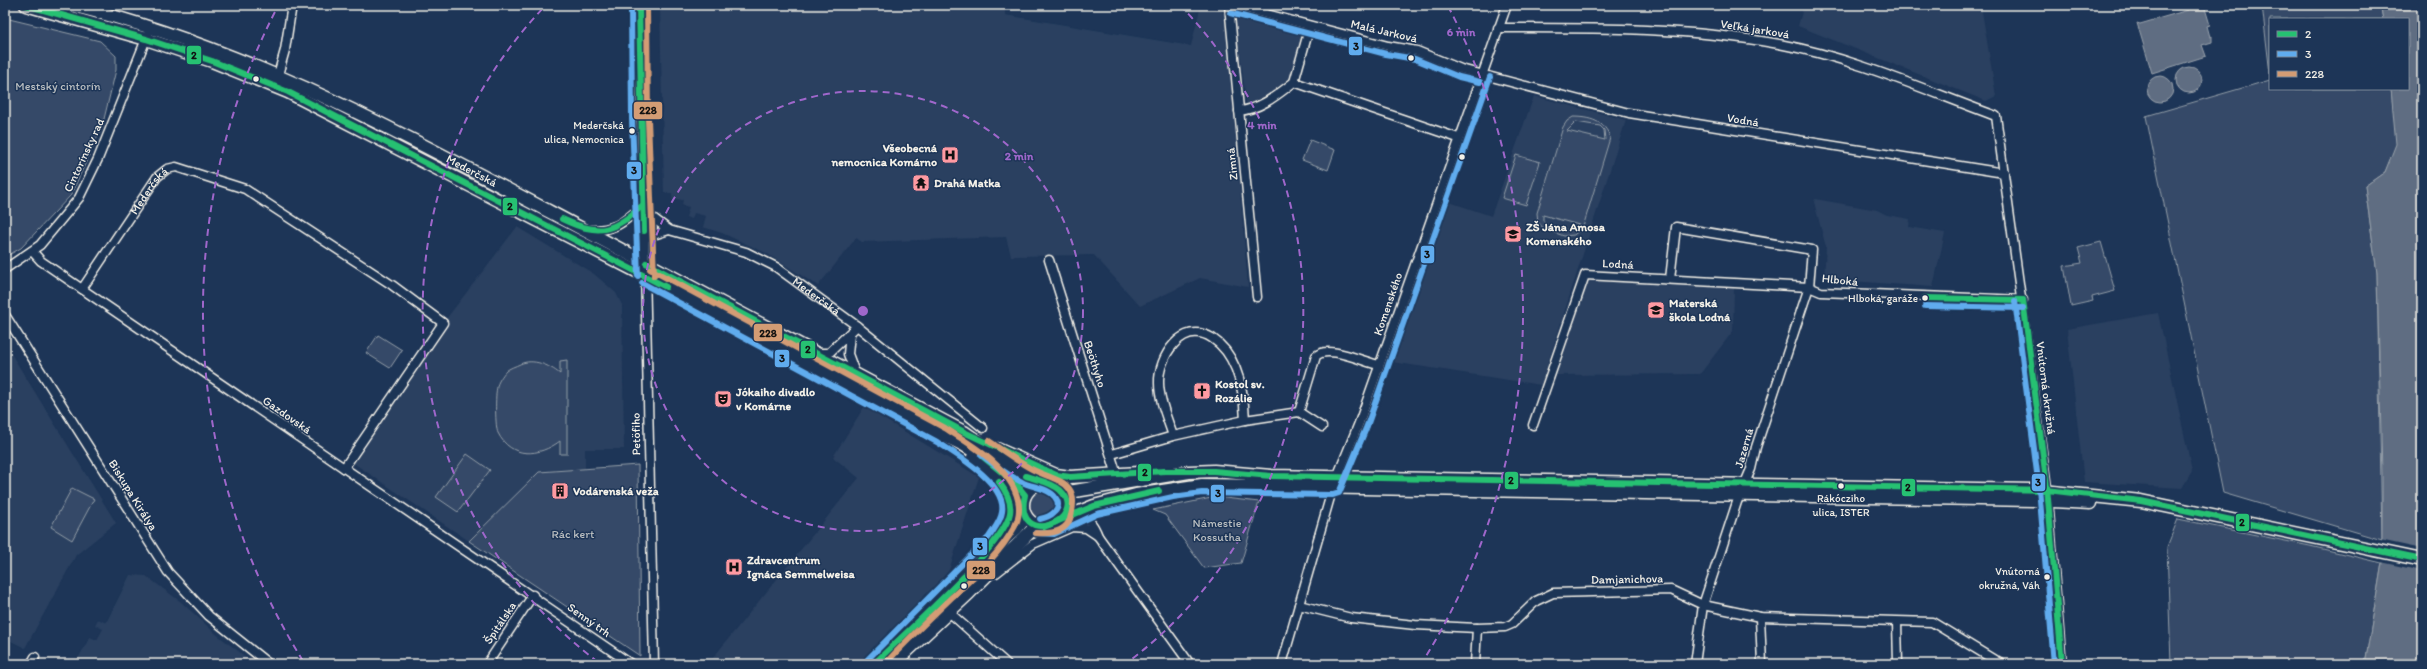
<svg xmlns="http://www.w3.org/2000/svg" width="2427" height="669" font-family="Itim,sans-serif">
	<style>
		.built { fill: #2a4060 }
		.green { fill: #354a67; stroke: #949ea8; fill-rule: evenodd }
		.water { fill: #5e6d82; stroke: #9aa2ab }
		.pier { fill: #1d3557 }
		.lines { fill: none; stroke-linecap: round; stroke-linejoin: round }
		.street-casing { stroke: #f4f1e8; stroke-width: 11 }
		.primary-casing { stroke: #f4f1e8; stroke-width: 15 }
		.street { stroke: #1d3557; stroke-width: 8 }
		.primary { stroke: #1d3557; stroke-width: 12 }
		.bus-1-casing { stroke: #1d3557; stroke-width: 9 }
		.bus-2-casing { stroke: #1d3557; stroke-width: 9 }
		.bus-3-casing { stroke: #1d3557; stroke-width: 9 }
		.bus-1 { stroke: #26c172; stroke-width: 6 }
		.bus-2 { stroke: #60acee; stroke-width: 6 }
		.bus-3 { stroke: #d39c74; stroke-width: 6 }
		.ring { fill: none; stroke: #9f67cb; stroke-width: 2; stroke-dasharray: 7 5 }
		.bus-dot { fill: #f4f1e8; stroke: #1d3557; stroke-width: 1.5 }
		.labels { text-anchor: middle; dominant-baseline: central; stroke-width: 3; stroke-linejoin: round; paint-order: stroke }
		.bus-label { font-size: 11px; fill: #f4f1e8; stroke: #1d3557; text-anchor: end }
		.street-label { font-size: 12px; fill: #f4f1e8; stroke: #1d3557 }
		.park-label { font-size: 12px; fill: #bbbfc1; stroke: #1d3557 }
		.poi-label { font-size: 12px; font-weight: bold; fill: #f4f1e8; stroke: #1d3557; text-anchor: start }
		.centre { fill: #9f67cb; stroke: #1d3557; stroke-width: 2 }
		.ring-label { font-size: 12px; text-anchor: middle; font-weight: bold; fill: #9f67cb; stroke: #1d3557; stroke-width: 3; stroke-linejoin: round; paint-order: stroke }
		.line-badge { stroke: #1d3557; stroke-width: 1.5 }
		.pale-badge-label { font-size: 11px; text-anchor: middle; font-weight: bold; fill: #111 }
	</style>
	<rect width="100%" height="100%" fill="#1d3557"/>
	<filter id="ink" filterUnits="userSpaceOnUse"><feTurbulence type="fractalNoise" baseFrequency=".025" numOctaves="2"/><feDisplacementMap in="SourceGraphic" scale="8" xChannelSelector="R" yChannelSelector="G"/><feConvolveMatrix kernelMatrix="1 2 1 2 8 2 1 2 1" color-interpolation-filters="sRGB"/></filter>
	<g filter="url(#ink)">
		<g class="built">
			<polygon points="660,5 1005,5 1005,15 1191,46 1201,5 1216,8 1226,14 1248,287 1200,278 1140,306 1094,255 1011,256 1006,237 862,242 856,238 818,286 766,253 722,233 703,227 706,216 694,213 692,219 686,217 689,207 682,205 683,200 676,199 673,204 672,193 664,193"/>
			<polygon points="1804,5 1981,5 1996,96 1986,101 1798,26"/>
			<polygon points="1235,15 1305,35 1291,82 1247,108"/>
			<polygon points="1534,96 1626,120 1541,385 1392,362 1446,201 1491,216"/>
			<polygon points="1815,199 1877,210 1887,215 1910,219 1909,227 1945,233 1933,287 1824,279 1826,247 1814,202"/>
			<polygon points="517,227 594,274 616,293 622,305 624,449 585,449 585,469 539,472 469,541 349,460 443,323"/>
			<polygon points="1589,280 1734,288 1733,331 1700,374 1556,375"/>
			<polygon points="2158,313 2192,471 2182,488 2084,482 2067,329"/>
			<polygon points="5,344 116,523 76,555 25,648 5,638"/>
			<polygon points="864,407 979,477 949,570 899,636 874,664 708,664 859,478 833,457"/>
			<polygon points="130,575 146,576 181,602 216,634 255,664 75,664 90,637 97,640 103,629 95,625 98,619 106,623"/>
		</g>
		<g class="green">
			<polygon points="2262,5 2380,5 2383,19 2270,19 2270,74"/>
			<polygon points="5,18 100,41 116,56 116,70 102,127 71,195 21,248 5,257"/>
			<polygon points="2270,80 2270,89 2391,89 2397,144 2385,172 2365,186 2377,273 2382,540 2223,493 2146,116"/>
			<path d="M1573 117C1589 117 1606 121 1610 138L1583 227 1574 235 1564 236 1544 229 1538 222 1537 213 1563 127 1567 121ZM1576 122 1600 126 1604 130 1605 140 1567 131ZM1543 215 1579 225V226C1568 233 1551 231 1543 221Z"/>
			<polygon points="1310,140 1335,150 1328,170 1302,160"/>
			<polygon points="1516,155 1540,162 1526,205 1502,198"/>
			<polygon points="2101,242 2115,291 2092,297 2093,301 2071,306 2064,266 2082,263 2078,248"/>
			<polygon points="378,335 402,350 390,368 366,353"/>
			<path d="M567 360V454H560V441C539 457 511 459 498 433 495 427 495 394 497 387 497 383 503 374 506 371 509 368 516 366 520 364 533 358 549 365 560 374V361Z"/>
			<polygon points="467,454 490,470 458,512 436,497"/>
			<polygon points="638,465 640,656 469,541 539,472"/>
			<circle cx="1044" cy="505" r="18"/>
			<polygon points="72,488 94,499 72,540 51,527"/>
			<polygon points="1216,497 1259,502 1241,563 1204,568 1165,515 1153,510"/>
			<polygon points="2178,519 2310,546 2382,563 2365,664 2171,664 2167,547"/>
		</g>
		<g class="water">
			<polygon points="2204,5 2210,25 2207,26 2210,37 2212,36 2212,42 2202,45 2206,56 2152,73 2137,23 2140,24 2188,10 2190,7"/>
			<polygon points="2380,5 2422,5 2422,664 2365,664 2382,563 2382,474 2377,273 2365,186 2385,172 2396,144 2391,89 2408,89 2408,19 2383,19"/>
			<circle cx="2189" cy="80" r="13"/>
			<circle cx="2160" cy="89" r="13"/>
		</g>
		<polygon class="pier" points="2380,540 2422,549 2422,571 2380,562"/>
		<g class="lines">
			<defs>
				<g id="street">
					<polyline points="639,5 654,664"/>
					<polyline points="1229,5 1257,297"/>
					<polyline points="1232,5 1388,46 1417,51 1461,69 1629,113 2004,173"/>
					<path d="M1498 28C1591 28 1687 27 1779 44 1854 58 1925 90 1996 116L2047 487 2062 664"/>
					<polyline points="273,77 278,75 285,50 292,5"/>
					<polyline points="1294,82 1310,26"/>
					<path d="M1239 111C1261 109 1277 95 1294 82L1458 138"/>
					<path id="s1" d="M643 205 653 218 669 230 746 252 776 267 857 326 983 428"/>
					<path d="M586 230C615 231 622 224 643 205"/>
					<polyline points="644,238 669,230"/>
					<polyline points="32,251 41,261 631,664"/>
					<polyline points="1049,260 1117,475"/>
					<polyline points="5,269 40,245 79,198 98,159 148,34"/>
					<polyline points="1670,279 1676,227 1812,250 1809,287 1756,447 1751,469 1737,502 1703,605 1695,664"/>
					<path id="s2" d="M82 289 157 177 167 169 176 167 245 189 392 285 443 323 344 468"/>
					<polyline points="5,315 168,572 209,616 269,664"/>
					<polyline points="850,334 848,354 855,373"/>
					<polyline points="817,353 829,353 857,326"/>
					<path d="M1299 412 1316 356C1328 344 1363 362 1379 365"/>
					<polyline points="1299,412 1322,427"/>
					<polyline points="1533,425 1585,275 1809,287 1821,292 2023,300"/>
					<path d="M1173 436C1168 420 1159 401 1159 383 1158 358 1182 319 1212 338 1238 355 1244 392 1245 420"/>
					<polyline points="1112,454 1173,436 1245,420 1299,412"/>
					<path d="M1077 514C1089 518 1094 525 1098 536L1190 664"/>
					<polyline points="996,573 1033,544 1072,527 1086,528 1098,536"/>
					<polyline points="1299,605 1351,618 1415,625 1477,628 1505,627 1512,624 1536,601 1553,593 1671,590 1703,605 1760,617 1932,622 2001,664"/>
					<polyline points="949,612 1007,664"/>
					<polyline points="1760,617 1762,664"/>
					<polyline points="1897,622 1898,664"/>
					<polyline points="31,664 35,657"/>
					<polyline points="487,664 533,595"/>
					<polyline points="1282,664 1333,487 1359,423 1507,5"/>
					<polyline points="1475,664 1477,628"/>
				</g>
				<g id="primary">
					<polyline points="26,5 146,39 212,61 288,92 646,276 875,401 962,444 993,463 1025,495"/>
					<path id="s3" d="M71 5C245 48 393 129 550 212 688 286 826 359 964 432L1025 475 1043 483"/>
					<polyline points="997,449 1056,475 1070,477 1139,473"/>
					<path d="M973 457C990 473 1018 492 1009 519 1006 528 997 537 991 544"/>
					<circle cx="1045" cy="505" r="22"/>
					<polyline points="1063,493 1189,472 1214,471 1271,476 2033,490 2141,501 2422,560"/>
					<polyline points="1060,520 1094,506 1136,495 1202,485 2034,500 2090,503"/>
					<polyline points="874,664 899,636 1017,528 1026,517"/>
					<polyline points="893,664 969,593 1037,525"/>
				</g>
			</defs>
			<use href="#street" class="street-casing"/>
			<use href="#primary" class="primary-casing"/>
			<use href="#street" class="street"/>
			<use href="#primary" class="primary"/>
			<defs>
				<g id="bus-1">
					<polyline points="26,5 146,39 212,61 288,92 666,287"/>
					<polyline points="639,5 644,231"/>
					<path d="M562 219C600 237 613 232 643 205"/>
					<polyline points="646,263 964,432 1056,475 1070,477 1165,471 1214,471 1271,476 2047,490 2141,501 2422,560"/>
					<polyline points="1925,298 2023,300"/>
					<polyline points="2023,300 2047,487 2062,664"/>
					<path d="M983 457 1016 484 1025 495C1012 551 1092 520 1060 490 1051 482 1037 480 1026 476"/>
					<polyline points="1044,527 1094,506 1159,491"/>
					<path d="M874 664C902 635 1005 546 1010 513 1012 501 1006 491 999 482"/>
				</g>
				<g id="bus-2">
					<polyline points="631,5 632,119 638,276"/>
					<polyline points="1230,13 1386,54 1415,59 1459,77 1480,82"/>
					<path d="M642 283 937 442C957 455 1007 484 1002 512 1001 521 994 529 989 537L868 659"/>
					<polyline points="2015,301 2039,488 2054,664"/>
					<polyline points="1925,306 2023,308"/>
					<path d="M981 455C994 464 1007 475 1022 482 1031 487 1049 488 1055 497 1064 509 1050 517 1040 519"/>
					<polyline points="1036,533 1054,534 1097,514 1173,497 1202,493 1333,495 1339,493 1367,426 1490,77"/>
				</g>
				<g id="bus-3">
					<polyline points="647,5 648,119 654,276"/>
					<path d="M650 269 945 428C972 445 1010 467 1018 500 1020 508 1019 519 1015 526 1000 554 975 576 952 597 929 619 906 641 885 664"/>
					<path d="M989 441C1002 450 1014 459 1028 467 1053 482 1083 478 1070 519 1065 533 1049 534 1036 533"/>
				</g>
			</defs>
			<use href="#bus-1" class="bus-1-casing"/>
			<use href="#bus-2" class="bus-2-casing"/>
			<use href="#bus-3" class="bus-3-casing"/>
			<use href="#bus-1" class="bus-1"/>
			<use href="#bus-2" class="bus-2"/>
			<use href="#bus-3" class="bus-3"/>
		</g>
	</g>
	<g class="ring">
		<circle cx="863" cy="311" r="220"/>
		<path d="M598 662A440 440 0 0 1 546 5M1180 5A440 440 0 0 1 1128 662"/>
		<path d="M303 661A660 660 0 0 1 278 6M1448 6A660 660 0 0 1 1423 661"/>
	</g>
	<defs>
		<symbol id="hospital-square" viewBox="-11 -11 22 22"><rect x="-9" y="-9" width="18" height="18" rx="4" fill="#ff9aa2" stroke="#1d3557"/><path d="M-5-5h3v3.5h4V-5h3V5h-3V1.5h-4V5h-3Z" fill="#111"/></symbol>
		<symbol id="temple-square" viewBox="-11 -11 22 22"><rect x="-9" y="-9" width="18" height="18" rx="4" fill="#ff9aa2" stroke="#1d3557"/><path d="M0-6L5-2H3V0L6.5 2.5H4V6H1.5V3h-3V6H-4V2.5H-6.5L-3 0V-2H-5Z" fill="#111"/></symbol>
		<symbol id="school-square" viewBox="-11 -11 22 22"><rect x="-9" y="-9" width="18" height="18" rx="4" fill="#ff9aa2" stroke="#1d3557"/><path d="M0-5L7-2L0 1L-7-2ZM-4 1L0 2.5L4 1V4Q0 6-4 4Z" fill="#111"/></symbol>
		<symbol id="church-square" viewBox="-11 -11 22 22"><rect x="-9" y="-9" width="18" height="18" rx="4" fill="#ff9aa2" stroke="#1d3557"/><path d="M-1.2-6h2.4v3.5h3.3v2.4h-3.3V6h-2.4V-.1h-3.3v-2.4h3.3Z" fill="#111"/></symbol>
		<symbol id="theatre-square" viewBox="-11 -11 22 22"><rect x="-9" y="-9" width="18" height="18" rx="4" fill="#ff9aa2" stroke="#1d3557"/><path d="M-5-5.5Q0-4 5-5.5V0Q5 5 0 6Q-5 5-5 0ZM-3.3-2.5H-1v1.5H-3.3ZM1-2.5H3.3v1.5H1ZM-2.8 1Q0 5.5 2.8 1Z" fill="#111"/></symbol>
		<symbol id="building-square" viewBox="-11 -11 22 22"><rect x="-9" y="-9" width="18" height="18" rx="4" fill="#ff9aa2" stroke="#1d3557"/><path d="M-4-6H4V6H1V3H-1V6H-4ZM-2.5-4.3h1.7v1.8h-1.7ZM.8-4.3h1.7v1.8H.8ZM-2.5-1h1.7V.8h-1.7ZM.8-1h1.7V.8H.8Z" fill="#111"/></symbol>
	</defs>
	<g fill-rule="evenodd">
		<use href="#hospital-square" x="940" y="145" width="20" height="20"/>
		<use href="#temple-square" x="911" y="173" width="20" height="20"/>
		<use href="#school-square" x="1503" y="224" width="20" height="20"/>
		<use href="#school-square" x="1646" y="300" width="20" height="20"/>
		<use href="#church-square" x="1192" y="381" width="20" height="20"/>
		<use href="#theatre-square" x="713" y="389" width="20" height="20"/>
		<use href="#building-square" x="550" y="481" width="20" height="20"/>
		<use href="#hospital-square" x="724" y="557" width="20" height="20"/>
	</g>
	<g class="bus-dot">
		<circle cx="1411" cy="58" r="3.5"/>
		<circle cx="256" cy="79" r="3.5"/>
		<circle cx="632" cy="131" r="3.5"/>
		<circle cx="1462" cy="157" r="3.5"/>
		<circle cx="1925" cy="298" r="3.5"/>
		<circle cx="1841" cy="486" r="3.5"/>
		<circle cx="2047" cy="577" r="3.5"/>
		<circle cx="964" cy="586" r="3.5"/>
	</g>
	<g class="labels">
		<g class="bus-label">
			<text x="624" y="125">Mederčská<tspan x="624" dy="14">ulica, Nemocnica</tspan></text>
			<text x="1918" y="298">Hlboká, garáže</text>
			<text x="1841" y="498" text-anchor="middle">Rákócziho<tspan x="1841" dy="14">ulica, ISTER</tspan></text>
			<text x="2040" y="571">Vnútorná<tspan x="2040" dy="14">okružná, Váh</tspan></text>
		</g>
		<g class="street-label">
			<text transform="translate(1755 29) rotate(9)">Veľká jarková</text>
			<text transform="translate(1384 31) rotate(13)">Malá Jarková</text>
			<text transform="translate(1743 120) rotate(9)">Vodná</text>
			<text transform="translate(84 155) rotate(-65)">Cintorínsky rad</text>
			<text transform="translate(1232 164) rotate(-96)">Zimná</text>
			<text stroke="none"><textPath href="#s3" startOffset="435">Mederčská</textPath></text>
			<text stroke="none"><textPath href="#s2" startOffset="119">Mederčská</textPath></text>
			<text transform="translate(1618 264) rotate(3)">Lodná</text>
			<text transform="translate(1840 280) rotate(6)">Hlboká</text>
			<text stroke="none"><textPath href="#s1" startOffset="200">Mederčská</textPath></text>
			<text transform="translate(1388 304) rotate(-71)">Komenského</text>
			<text transform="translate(1095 364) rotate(72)">Beöthyho</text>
			<text transform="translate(2046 388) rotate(83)">Vnútorná okružná</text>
			<text transform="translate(287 415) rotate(35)">Gazdovská</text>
			<text transform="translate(636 434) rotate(-91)">Petöfiho</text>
			<text transform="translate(1744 448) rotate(-74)">Jazerná</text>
			<text transform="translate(133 495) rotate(58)">Biskupa Királya</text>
			<text transform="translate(1627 579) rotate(-1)">Damjanichova</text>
			<text transform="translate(589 620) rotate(35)">Senný trh</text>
			<text transform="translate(500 623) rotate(-56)">Špitálska</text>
		</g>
		<g class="park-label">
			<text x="58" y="86">Mestský cintorín</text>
			<text x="1217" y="523">Námestie<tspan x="1217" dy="14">Kossutha</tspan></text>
			<text x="573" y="534">Rác kert</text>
		</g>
		<g class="poi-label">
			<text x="937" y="148" text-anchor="end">Všeobecná<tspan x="937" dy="14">nemocnica Komárno</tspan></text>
			<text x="934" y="183">Drahá Matka</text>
			<text x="1526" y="227">ZŠ Jána Amosa<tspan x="1526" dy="14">Komenského</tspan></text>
			<text x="1669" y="303">Materská<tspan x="1669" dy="14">škola Lodná</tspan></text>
			<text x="1215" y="384">Kostol sv.<tspan x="1215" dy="14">Rozálie</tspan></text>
			<text x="736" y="392">Jókaiho divadlo<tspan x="736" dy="14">v Komárne</tspan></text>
			<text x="573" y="491">Vodárenská veža</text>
			<text x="747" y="560">Zdravcentrum<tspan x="747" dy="14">Ignáca Semmelweisa</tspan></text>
		</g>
	</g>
	<circle cx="863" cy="311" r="6" class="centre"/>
	<g class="ring-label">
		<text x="1461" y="36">6 min</text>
		<text x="1262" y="129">4 min</text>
		<text x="1019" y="160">2 min</text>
	</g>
	<g class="line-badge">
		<rect x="1348" y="36" width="15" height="20" rx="4" fill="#60acee"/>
		<rect x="186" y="45" width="16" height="20" rx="4" fill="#26c172"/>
		<rect x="633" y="101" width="30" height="19" rx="4" fill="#d39c74"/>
		<rect x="626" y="161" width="16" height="19" rx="4" fill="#60acee"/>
		<rect x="502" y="197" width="16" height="19" rx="4" fill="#26c172"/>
		<rect x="1420" y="245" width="15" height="19" rx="4" fill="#60acee"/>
		<rect x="753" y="323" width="30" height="19" rx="4" fill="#d39c74"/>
		<rect x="800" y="340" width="16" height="19" rx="4" fill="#26c172"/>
		<rect x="774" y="349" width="16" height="19" rx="4" fill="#60acee"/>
		<rect x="1137" y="463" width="15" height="19" rx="4" fill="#26c172"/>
		<rect x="1504" y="471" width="15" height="19" rx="4" fill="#26c172"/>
		<rect x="2031" y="473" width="15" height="19" rx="4" fill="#60acee"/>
		<rect x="1901" y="478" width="15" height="19" rx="4" fill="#26c172"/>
		<rect x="1210" y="484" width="15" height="19" rx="4" fill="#60acee"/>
		<rect x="2235" y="513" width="15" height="19" rx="4" fill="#26c172"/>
		<rect x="972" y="537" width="16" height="19" rx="4" fill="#60acee"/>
		<rect x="966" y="560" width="30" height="20" rx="4" fill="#d39c74"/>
	</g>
	<g class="pale-badge-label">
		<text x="1356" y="50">3</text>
		<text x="194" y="59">2</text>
		<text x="648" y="114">228</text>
		<text x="634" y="174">3</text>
		<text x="510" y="210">2</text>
		<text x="1427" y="258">3</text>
		<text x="768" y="337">228</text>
		<text x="808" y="353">2</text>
		<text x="782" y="362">3</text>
		<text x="1145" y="476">2</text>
		<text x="1511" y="484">2</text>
		<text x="2038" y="486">3</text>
		<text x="1908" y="491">2</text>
		<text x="1218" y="497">3</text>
		<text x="2242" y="526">2</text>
		<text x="980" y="550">3</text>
		<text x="981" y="574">228</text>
	</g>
	<rect width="2427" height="669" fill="none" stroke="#1d3557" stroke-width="20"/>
	<rect x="10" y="10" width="2407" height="649" fill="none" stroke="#f4f1e8" stroke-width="1.5" filter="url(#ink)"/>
	<rect x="2269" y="18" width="140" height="72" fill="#1d3557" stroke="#738091"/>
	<rect x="2277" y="31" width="20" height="6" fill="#26c172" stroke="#738091"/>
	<text x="2305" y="38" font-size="12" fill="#f4f1e8">2</text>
	<rect x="2277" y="51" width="20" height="6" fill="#60acee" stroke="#738091"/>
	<text x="2305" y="58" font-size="12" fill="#f4f1e8">3</text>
	<rect x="2277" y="71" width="20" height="6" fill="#d39c74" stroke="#738091"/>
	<text x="2305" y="78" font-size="12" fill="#f4f1e8">228</text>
</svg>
